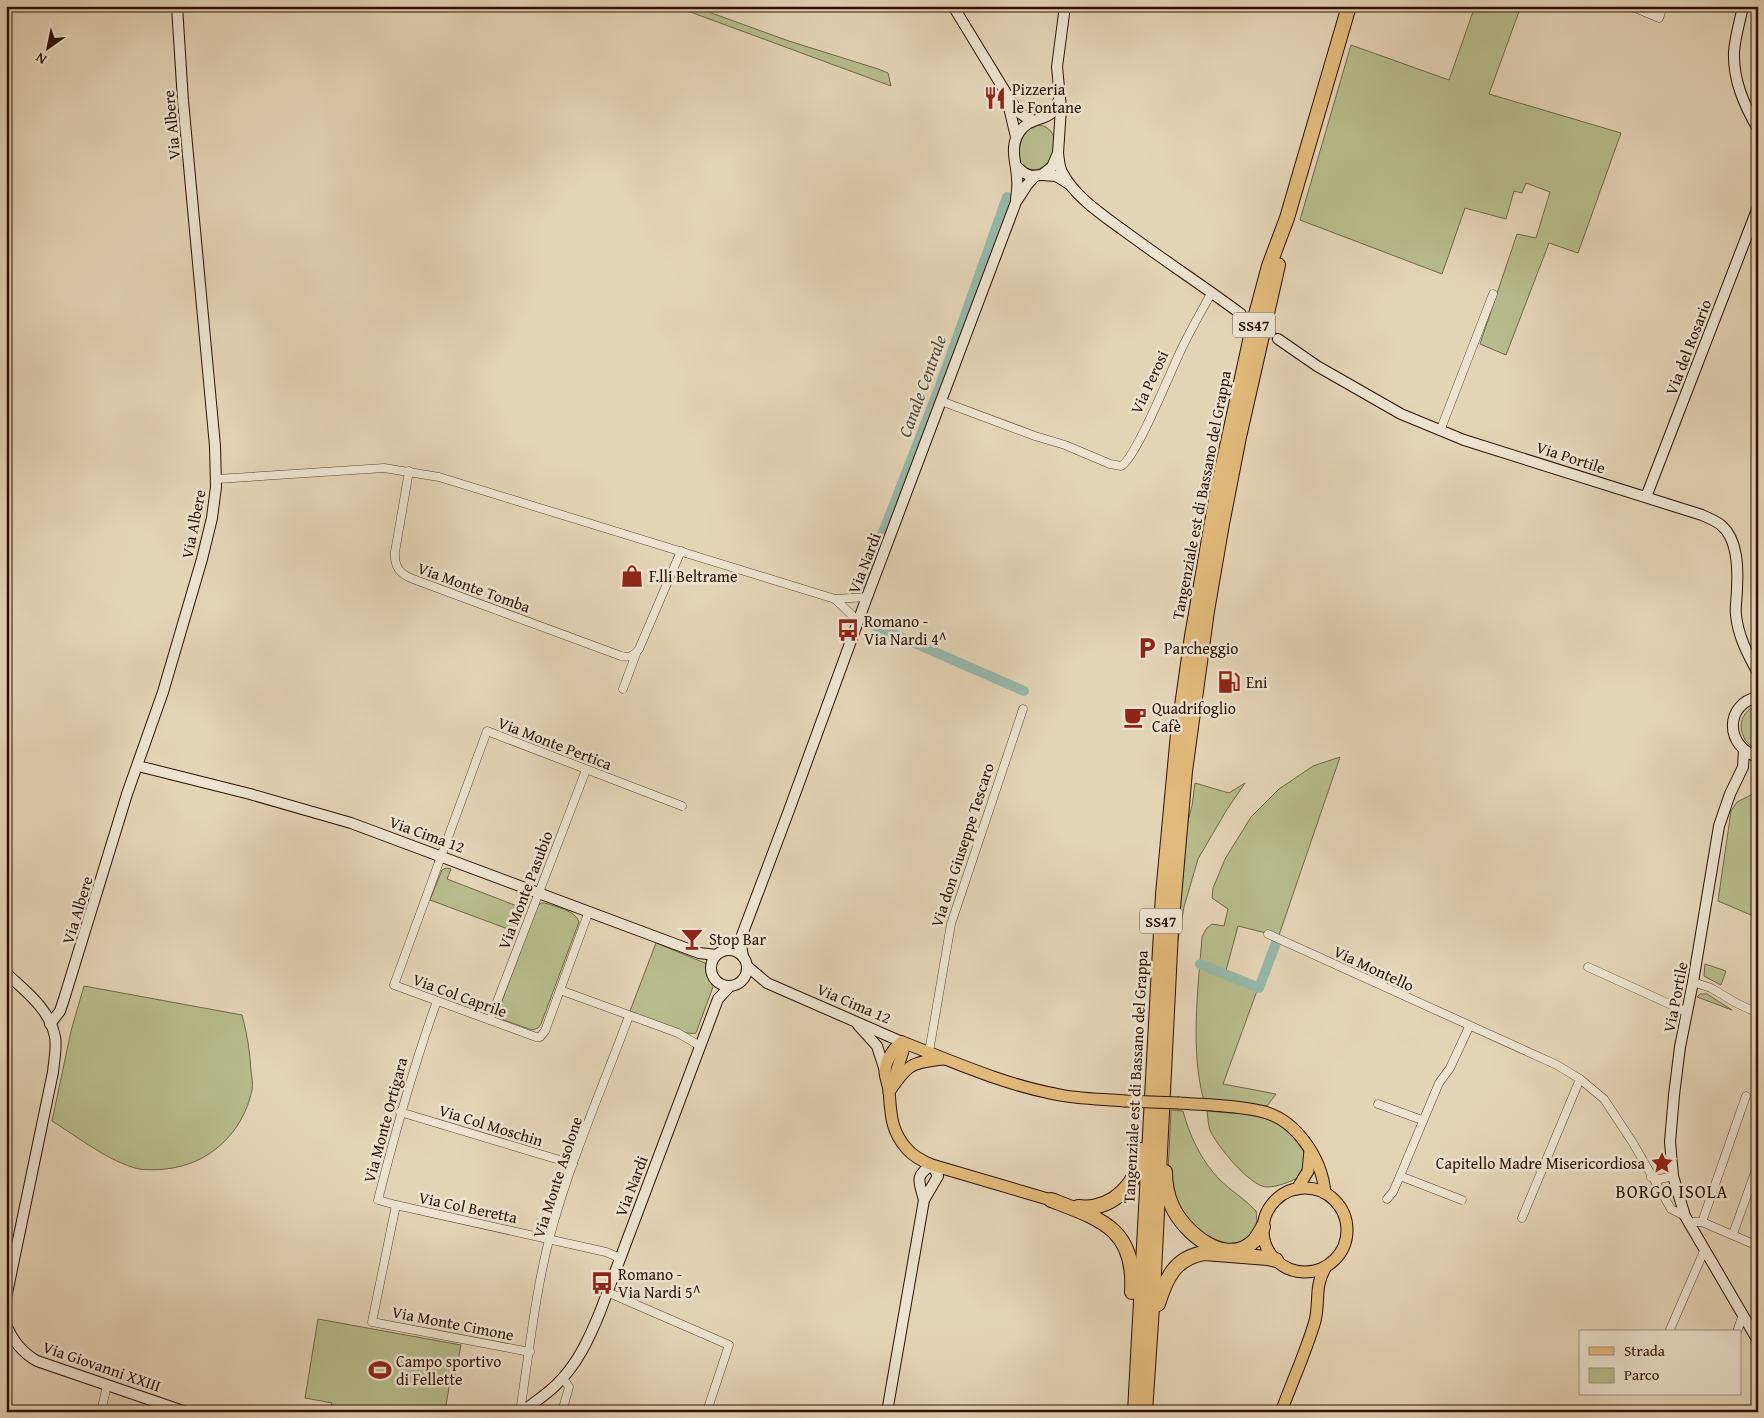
<svg xmlns="http://www.w3.org/2000/svg" width="1764" height="1418" font-family="'Gentium Book Plus',serif">
	<style>
		.green { fill: #b7bc8c; stroke: #726646 }
		.lines { fill: none; stroke-linecap: round; stroke-linejoin: round }
		.canal { stroke: #96b8aa; stroke-width: 10 }
		.secondary-tunnel { stroke: #bfad92; stroke-width: 10; stroke-dasharray: 10 5; stroke-linecap: butt }
		.street-casing { stroke: #5a412e; stroke-width: 9 }
		.secondary-casing { stroke: #2c1000; stroke-width: 12 }
		.primary-casing { stroke: #2c1000; stroke-width: 13 }
		.highway-casing { stroke: #2c1000; stroke-width: 16 }
		.street { stroke: #ede3d0; stroke-width: 8 }
		.secondary { stroke: #ede3d0; stroke-width: 10 }
		.primary { stroke: #e2ba7b; stroke-width: 11 }
		.highway { stroke: #e2ba7b; stroke-width: 14 }
		.primary-bridge-casing { stroke: #2c1000; stroke-width: 13; stroke-linecap: butt }
		.primary-bridge { stroke: #e2ba7b; stroke-width: 11 }
		.labels { text-anchor: middle; dominant-baseline: central; stroke-width: 5; stroke-linejoin: round; paint-order: stroke }
		.shield { fill: #ede3d0; stroke: #664f3e; stroke-width: 1 }
		.shield-label { font-size: 15px; font-weight: bold; fill: #2c1000 }
		.poi-label { font-size: 16px; fill: #2c1000; stroke: #ede3d0; text-anchor: start }
		.street-label { font-size: 16px; fill: #2c1000; stroke: #ede3d0 }
		.water-label { font-size: 18px; font-style: italic; fill: #514b3c; stroke: #ede3d0 }
		.neighbourhood-label { font-size: 18px; letter-spacing: 1px; fill: #2c1000; stroke: #ede3d0 }
	</style>
	<rect width="100%" height="100%" fill="#e4d4b6"/>
	<filter id="stains"><feTurbulence type="fractalNoise" baseFrequency=".004" numOctaves="4"/><feColorMatrix values="0 0 0 0 .2 0 0 0 0 .09 0 0 0 0 .02 0 0 0 .5 -.17"/></filter>
	<radialGradient id="worn" r=".72"><stop offset=".6" stop-color="#630" stop-opacity="0"/><stop offset="1" stop-color="#630" stop-opacity=".3"/></radialGradient>
	<g class="green">
		<polygon points="674,6 692,6 789,41 878,69 888,73 891,86"/>
		<polygon points="1475,6 1521,6 1489,94 1621,133 1578,253 1549,243 1506,355 1480,344 1517,234 1536,238 1550,192 1526,183 1522,193 1514,191 1506,219 1465,208 1442,274 1300,220 1351,45 1449,80"/>
		<path d="M1034 125C1072 123 1051 187 1022 165 1015 151 1021 134 1034 125Z"/>
		<path d="M1758 705V750C1736 741 1735 712 1758 705Z"/>
		<path d="M1340 757 1279 935 1278 936 1238 926 1224 978 1258 988 1223 1084 1276 1094 1267 1106 1204 1101C1190 1051 1198 990 1202 937L1206 929 1212 924 1224 926 1228 909 1212 898 1213 888 1225 859 1251 817 1279 789 1313 766Z"/>
		<polygon points="1195,783 1229,793 1245,783 1226,811 1198,859 1184,907 1175,957 1185,832 1192,806"/>
		<polygon points="1758,790 1758,918 1718,901 1731,811 1737,802 1755,793"/>
		<polygon points="446,868 451,869 447,879 517,906 521,895 527,900 527,904 516,932 430,900 442,870"/>
		<path d="M541 903H545C556 907 575 910 579 922L541 1024 538 1028 532 1030 504 1020 501 1018 498 1012 536 908Z"/>
		<path d="M656 943 705 963 708 975 713 987 696 1033C685 1037 643 1016 630 1011Z"/>
		<polygon points="1705,964 1726,971 1721,985 1704,976"/>
		<path d="M84 986 242 1015C247 1034 250 1051 251 1071 252 1077 253 1084 252 1090 243 1133 209 1165 165 1169 157 1170 147 1170 139 1169 109 1162 78 1137 52 1121L71 1031Z"/>
		<polygon points="1700,994 1707,994 1732,1010 1697,997"/>
		<path d="M1171 1110 1183 1111C1189 1135 1202 1162 1220 1180 1231 1191 1245 1199 1256 1211 1258 1225 1256 1230 1248 1242L1223 1249 1178 1213 1168 1172Z"/>
		<path d="M1207 1111 1266 1116 1291 1133 1306 1155V1164L1300 1177C1289 1182 1278 1187 1266 1187 1250 1186 1216 1145 1210 1130 1208 1125 1208 1117 1207 1111Z"/>
		<polygon points="318,1319 461,1345 454,1381 450,1381 445,1412 358,1412 331,1407 332,1403 305,1398"/>
	</g>
	<g class="lines">
		<g class="canal">
			<polyline points="863,584 940,386 1007,197"/>
			<polyline points="871,624 1024,691"/>
			<polyline points="1200,964 1259,988 1276,943"/>
		</g>
		<polyline class="secondary-tunnel" points="1241,314 1278,339"/>
		<defs>
			<g id="street">
				<polyline points="1631,6 1659,18 1663,6"/>
				<path d="M941 401 1035 436 1065 445 1110 464 1121 466C1136 459 1171 370 1181 350 1190 331 1201 312 1212 292"/>
				<polyline points="1440,431 1493,294"/>
				<path d="M409 471 395 552C394 567 400 574 413 579L621 656C629 658 634 656 639 649L681 551"/>
				<polyline points="217,479 384,468 439,477 835,599 867,597"/>
				<polyline points="835,599 858,621"/>
				<polyline points="623,689 636,654"/>
				<polyline points="589,911 545,1031 540,1037 536,1037 394,985 487,731 682,806"/>
				<polyline points="1268,934 1557,1065 1580,1079 1604,1099 1633,1143 1671,1209 1685,1216"/>
				<polyline points="1588,967 1687,1012"/>
				<polyline points="1693,982 1711,988 1736,1003 1758,1013"/>
				<polyline points="560,990 678,1033 700,1046"/>
				<path d="M437 1001C413 1067 395 1133 378 1200L396 1205 372 1322 530 1352"/>
				<polyline points="490,1020 586,770"/>
				<polyline points="929,1052 951,924 1023,709"/>
				<polyline points="1378,1104 1422,1120"/>
				<polyline points="400,1112 573,1164"/>
				<polyline points="1400,1176 1462,1200"/>
				<polyline points="1651,1177 1660,1179 1673,1176"/>
				<polyline points="1659,1190 1670,1190 1676,1187"/>
				<polyline points="1387,1199 1393,1192 1400,1176 1439,1083 1450,1068 1469,1027"/>
				<polyline points="396,1205 606,1252 620,1258"/>
				<polyline points="1522,1218 1580,1079"/>
				<polyline points="1688,1222 1702,1222 1758,1246"/>
				<polyline points="1702,1222 1746,1096"/>
				<polyline points="1733,1234 1758,1164"/>
				<polyline points="607,1292 729,1345 707,1411"/>
				<polyline points="1669,1332 1704,1251"/>
				<polyline points="1737,1332 1742,1317"/>
				<polyline points="101,1412 107,1385"/>
				<path d="M520 1412C529 1354 535 1293 550 1236 570 1161 602 1089 629 1016"/>
				<polyline points="562,1412 569,1387 563,1378"/>
			</g>
			<g id="secondary">
				<polyline points="953,6 1017,111 1024,116 1032,120"/>
				<path d="M1743 6C1740 21 1735 37 1734 52 1733 80 1744 105 1758 129"/>
				<polyline points="1008,103 1016,137"/>
				<path d="M1058 153C1059 160 1059 166 1062 172 1074 196 1101 214 1123 230 1162 259 1202 285 1241 314"/>
				<polyline points="1016,166 1024,173 1031,176 1042,175 1052,167 1058,153 1061,108 1057,67 1065,6"/>
				<polyline points="1042,175 1056,176 1069,184"/>
				<path d="M1016 199C1017 192 1018 186 1017 179 1017 165 1010 150 1017 136 1029 112 1053 126 1059 99"/>
				<path d="M1278 339 1317 366 1401 414 1464 440 1702 515C1708 518 1717 521 1722 526 1738 540 1738 569 1737 588 1737 597 1735 607 1736 615 1738 636 1748 655 1758 673"/>
				<polyline points="1646,497 1758,207"/>
				<path d="M1758 697C1724 704 1725 747 1758 757"/>
				<polyline points="1744,750 1743,767 1730,794 1719,826 1693,982 1680,1047 1674,1095 1670,1142 1673,1176 1685,1216 1758,1341"/>
				<polyline points="138,766 250,794 351,823 699,953 716,955"/>
				<circle cx="729" cy="968" r="18"/>
				<polyline points="743,957 741,945 742,935 788,813 867,597 1016,202 1027,185 1035,176"/>
				<polyline points="747,966 767,983 902,1042"/>
				<path d="M6 973C25 991 50 1009 55 1037 57 1047 54 1061 53 1072L6 1298"/>
				<polyline points="50,1024 60,1011 64,999 127,794 163,692 202,559 212,518 216,487 215,446 183,101 177,6"/>
				<polyline points="858,1025 877,1046 885,1071"/>
				<path d="M6 1324C12 1340 23 1353 37 1361L186 1412"/>
				<path d="M522 1412C533 1403 546 1395 556 1385 577 1365 589 1339 600 1312L718 999 730 986"/>
				<path d="M887 1412 924 1200 938 1176 932 1165C914 1176 919 1181 924 1200"/>
			</g>
			<g id="primary">
				<path d="M902 1042C893 1048 886 1060 885 1071 885 1077 888 1084 889 1090 891 1113 890 1130 907 1149 914 1157 922 1161 932 1165L1051 1200"/>
				<path d="M902 1042C952 1061 1002 1084 1055 1094 1077 1099 1101 1099 1124 1101"/>
				<polyline points="894,1079 903,1051 902,1042"/>
				<path d="M889 1092C907 1065 911 1062 944 1059"/>
				<path d="M1179 1103C1206 1105 1234 1105 1260 1111 1296 1118 1322 1159 1325 1193"/>
				<circle cx="1305" cy="1230" r="42"/>
				<polyline points="1297,1189 1308,1171 1310,1150"/>
				<path d="M1281 1412C1292 1382 1306 1352 1315 1321 1320 1301 1314 1288 1325 1268"/>
			</g>
			<g id="highway">
				<path d="M1165 1172C1165 1184 1167 1195 1172 1206 1184 1233 1227 1269 1255 1240 1258 1236 1261 1231 1263 1227"/>
				<path d="M1051 1200C1101 1219 1136 1229 1132 1292"/>
				<path d="M1078 1207C1113 1211 1139 1183 1141 1150"/>
				<path d="M1158 1304C1166 1278 1175 1258 1204 1253L1268 1258 1276 1260"/>
				<polyline points="1135,1412 1163,894 1178,734 1192,636 1218,488 1255,318 1269,266 1287,218 1349,6"/>
				<polyline points="1145,1412 1153,1293 1171,931 1185,771 1207,611 1222,524 1239,437 1278,265"/>
			</g>
		</defs>
		<use href="#street" class="street-casing"/>
		<use href="#secondary" class="secondary-casing"/>
		<use href="#primary" class="primary-casing"/>
		<use href="#highway" class="highway-casing"/>
		<use href="#street" class="street"/>
		<use href="#secondary" class="secondary"/>
		<use href="#primary" class="primary"/>
		<use href="#highway" class="highway"/>
		<defs>
			<polyline id="primary-bridge" points="1124,1101 1179,1103"/>
		</defs>
		<use href="#primary-bridge" class="primary-bridge-casing"/>
		<use href="#primary-bridge" class="primary-bridge"/>
	</g>
	<defs>
		<symbol id="restaurant-bare" viewBox="-9 -9 18 18"><path d="M-5-6h1v4h1v-4h1v4h1v-4h1v5L-1.5 .5V6h-2V.5L-5-1ZM5-6V6H3V1.5H1.5Q1.5-4 5-6Z" fill="#8f2418" stroke="#ede3d0" stroke-width="2.5" paint-order="stroke"/></symbol>
		<symbol id="shop-bare" viewBox="-9 -9 18 18"><path d="M-5-2.5h2.3a2.7 3.5 0 0 1 5.4 0H5L5.5 6h-11ZM-1.5-2.5h3a1.5 2.3 0 0 0-3 0Z" fill="#8f2418" stroke="#ede3d0" stroke-width="2.5" paint-order="stroke"/></symbol>
		<symbol id="bus-bare" viewBox="-9 -9 18 18"><path d="M-5-6H5V4H4V6H2V4H-2V6H-4V4H-5ZM-3.5-4V0h7V-4ZM-3.5 1.2v1.5H-2V1.2ZM2 1.2v1.5H3.5V1.2Z" fill="#8f2418" stroke="#ede3d0" stroke-width="2.5" paint-order="stroke"/></symbol>
		<symbol id="parking-bare" viewBox="-9 -9 18 18"><path d="M-3.5-5.5H1a3.5 3.5 0 0 1 0 7H-1V5.5H-3.5ZM-1-3.4V-.6H.8a1.4 1.4 0 0 0 0-2.8Z" fill="#8f2418" stroke="#ede3d0" stroke-width="2.5" paint-order="stroke"/></symbol>
		<symbol id="fuel-bare" viewBox="-9 -9 18 18"><path d="M-5.5-6h7V0h2V4h1.3V-2.5L3-4.5l.8-.8L6-3V5H2.5V1h-1V6h-7ZM-4.2-4.7v3.2H.2V-4.7Z" fill="#8f2418" stroke="#ede3d0" stroke-width="2.5" paint-order="stroke"/></symbol>
		<symbol id="cafe-bare" viewBox="-9 -9 18 18"><path d="M-5.5-4.5H6V0H3Q3 3.5 0 3.5H-2.5Q-5.5 3.5-5.5 0ZM3-3.2v2h1.7v-2ZM-6 4.5H4V6H-6Z" fill="#8f2418" stroke="#ede3d0" stroke-width="2.5" paint-order="stroke"/></symbol>
		<symbol id="bar-bare" viewBox="-9 -9 18 18"><path d="M-6-5H6L.8 .8V4.5H3.5V6h-7V4.5H-.8V.8Z" fill="#8f2418" stroke="#ede3d0" stroke-width="2.5" paint-order="stroke"/></symbol>
		<symbol id="sight-bare" viewBox="-9 -9 18 18"><path d="M0-6L1.8-2.2L6-1.7L2.9 1.2L3.7 5.4L0 3.3L-3.7 5.4L-2.9 1.2L-6-1.7L-1.8-2.2Z" fill="#8f2418" stroke="#ede3d0" stroke-width="2.5" paint-order="stroke"/></symbol>
		<symbol id="stadium-bare" viewBox="-9 -9 18 18"><path d="M0-5a6.5 5 0 1 0 0 10a6.5 5 0 1 0 0-10ZM-3.5-1.8h7v3.6h-7Z" fill="#8f2418" stroke="#ede3d0" stroke-width="2.5" paint-order="stroke"/></symbol>
	</defs>
	<g fill-rule="evenodd">
		<use href="#restaurant-bare" x="979" y="82" width="32" height="32"/>
		<use href="#shop-bare" x="616" y="560" width="32" height="32"/>
		<use href="#bus-bare" x="832" y="614" width="32" height="32"/>
		<use href="#parking-bare" x="1131" y="632" width="32" height="32"/>
		<use href="#fuel-bare" x="1213" y="666" width="32" height="32"/>
		<use href="#cafe-bare" x="1119" y="701" width="32" height="32"/>
		<use href="#bar-bare" x="676" y="923" width="32" height="32"/>
		<use href="#sight-bare" x="1646" y="1147" width="32" height="32"/>
		<use href="#bus-bare" x="586" y="1267" width="32" height="32"/>
		<use href="#stadium-bare" x="364" y="1354" width="32" height="32"/>
	</g>
	<g class="labels">
		<g class="shield">
			<rect x="1233" y="312.5" width="42" height="25" rx="4"/>
			<rect x="1140" y="908.5" width="42" height="25" rx="4"/>
		</g>
		<g class="shield-label">
			<text x="1254" y="325">SS47</text>
			<text x="1161" y="921">SS47</text>
		</g>
		<g class="poi-label">
			<text x="1012" y="89">Pizzeria<tspan x="1012" dy="18">le Fontane</tspan></text>
			<text x="649" y="576">F.lli Beltrame</text>
			<text x="864" y="621">Romano -<tspan x="864" dy="18">Via Nardi 4^</tspan></text>
			<text x="1164" y="648">Parcheggio</text>
			<text x="1246" y="682">Eni</text>
			<text x="1152" y="708">Quadrifoglio<tspan x="1152" dy="18">Cafè</tspan></text>
			<text x="709" y="939">Stop Bar</text>
			<text x="1645" y="1163" text-anchor="end">Capitello Madre Misericordiosa</text>
			<text x="618" y="1274">Romano -<tspan x="618" dy="18">Via Nardi 5^</tspan></text>
			<text x="396" y="1361">Campo sportivo<tspan x="396" dy="18">di Fellette</tspan></text>
		</g>
		<g class="street-label">
			<text transform="translate(171 125) rotate(-95)">Via Albere</text>
			<text transform="translate(1688 347) rotate(-69)">Via del Rosario</text>
			<text transform="translate(1149 382) rotate(-65)">Via Perosi</text>
			<text transform="translate(1571 457) rotate(18)">Via Portile</text>
			<text transform="translate(1201 495) rotate(-79)">Tangenziale est di Bassano del Grappa</text>
			<text transform="translate(193 524) rotate(-79)">Via Albere</text>
			<text transform="translate(864 563) rotate(-69)">Via Nardi</text>
			<text transform="translate(474 587) rotate(20)">Via Monte Tomba</text>
			<text transform="translate(555 743) rotate(21)">Via Monte Pertica</text>
			<text transform="translate(427 834) rotate(20)">Via Cima 12</text>
			<text transform="translate(962 845) rotate(-72)">Via don Giuseppe Tescaro</text>
			<text transform="translate(525 890) rotate(-69)">Via Monte Pasubio</text>
			<text transform="translate(77 910) rotate(-73)">Via Albere</text>
			<text transform="translate(1374 968) rotate(25)">Via Montello</text>
			<text transform="translate(460 995) rotate(20)">Via Col Caprile</text>
			<text transform="translate(1675 997) rotate(-79)">Via Portile</text>
			<text transform="translate(854 1003) rotate(23)">Via Cima 12</text>
			<text transform="translate(1135 1077) rotate(-87)">Tangenziale est di Bassano del Grappa</text>
			<text transform="translate(385 1120) rotate(-75)">Via Monte Ortigara</text>
			<text transform="translate(491 1125) rotate(17)">Via Col Moschin</text>
			<text transform="translate(557 1177) rotate(-72)">Via Monte Asolone</text>
			<text transform="translate(631 1186) rotate(-69)">Via Nardi</text>
			<text transform="translate(468 1207) rotate(12)">Via Col Beretta</text>
			<text transform="translate(453 1323) rotate(11)">Via Monte Cimone</text>
			<text transform="translate(102 1366) rotate(19)">Via Giovanni XXIII</text>
		</g>
		<g class="water-label">
			<text transform="translate(922 386) rotate(-70)">Canale Centrale</text>
		</g>
		<g class="neighbourhood-label">
			<text x="1672" y="1191">BORGO ISOLA</text>
		</g>
	</g>
	<rect width="1764" height="1418" fill="none" stroke="#e4d4b6" stroke-width="25"/>
	<rect x="8" y="8" width="1749" height="1403" fill="none" stroke="#2c1000" stroke-width="2.5"/>
	<rect x="12" y="12" width="1739" height="1393" fill="none" stroke="#2c1000"/>
	<rect x="1579" y="1330" width="162" height="65" fill="#ede3d0" stroke="#a08f7d"/>
	<rect x="1589" y="1347" width="25" height="8" fill="#e2ba7b" stroke="#a08f7d"/>
	<text x="1624" y="1356" font-size="15" fill="#2c1000">Strada</text>
	<rect x="1589" y="1368" width="25" height="15" fill="#b7bc8c" stroke="#a08f7d"/>
	<text x="1624" y="1380" font-size="15" fill="#2c1000">Parco</text>
	<g transform="translate(48 48) rotate(213)" stroke="#ede3d0" stroke-width="4" paint-order="stroke">
	<path d="M0-4L9 19L0 12L-9 19Z" fill="#2c1000"/>
	<text y="-8" font-size="14" font-weight="bold" text-anchor="middle" fill="#2c1000">N</text>
	</g>
	<rect width="100%" height="100%" filter="url(#stains)"/>
	<rect width="100%" height="100%" fill="url(#worn)"/>
</svg>
